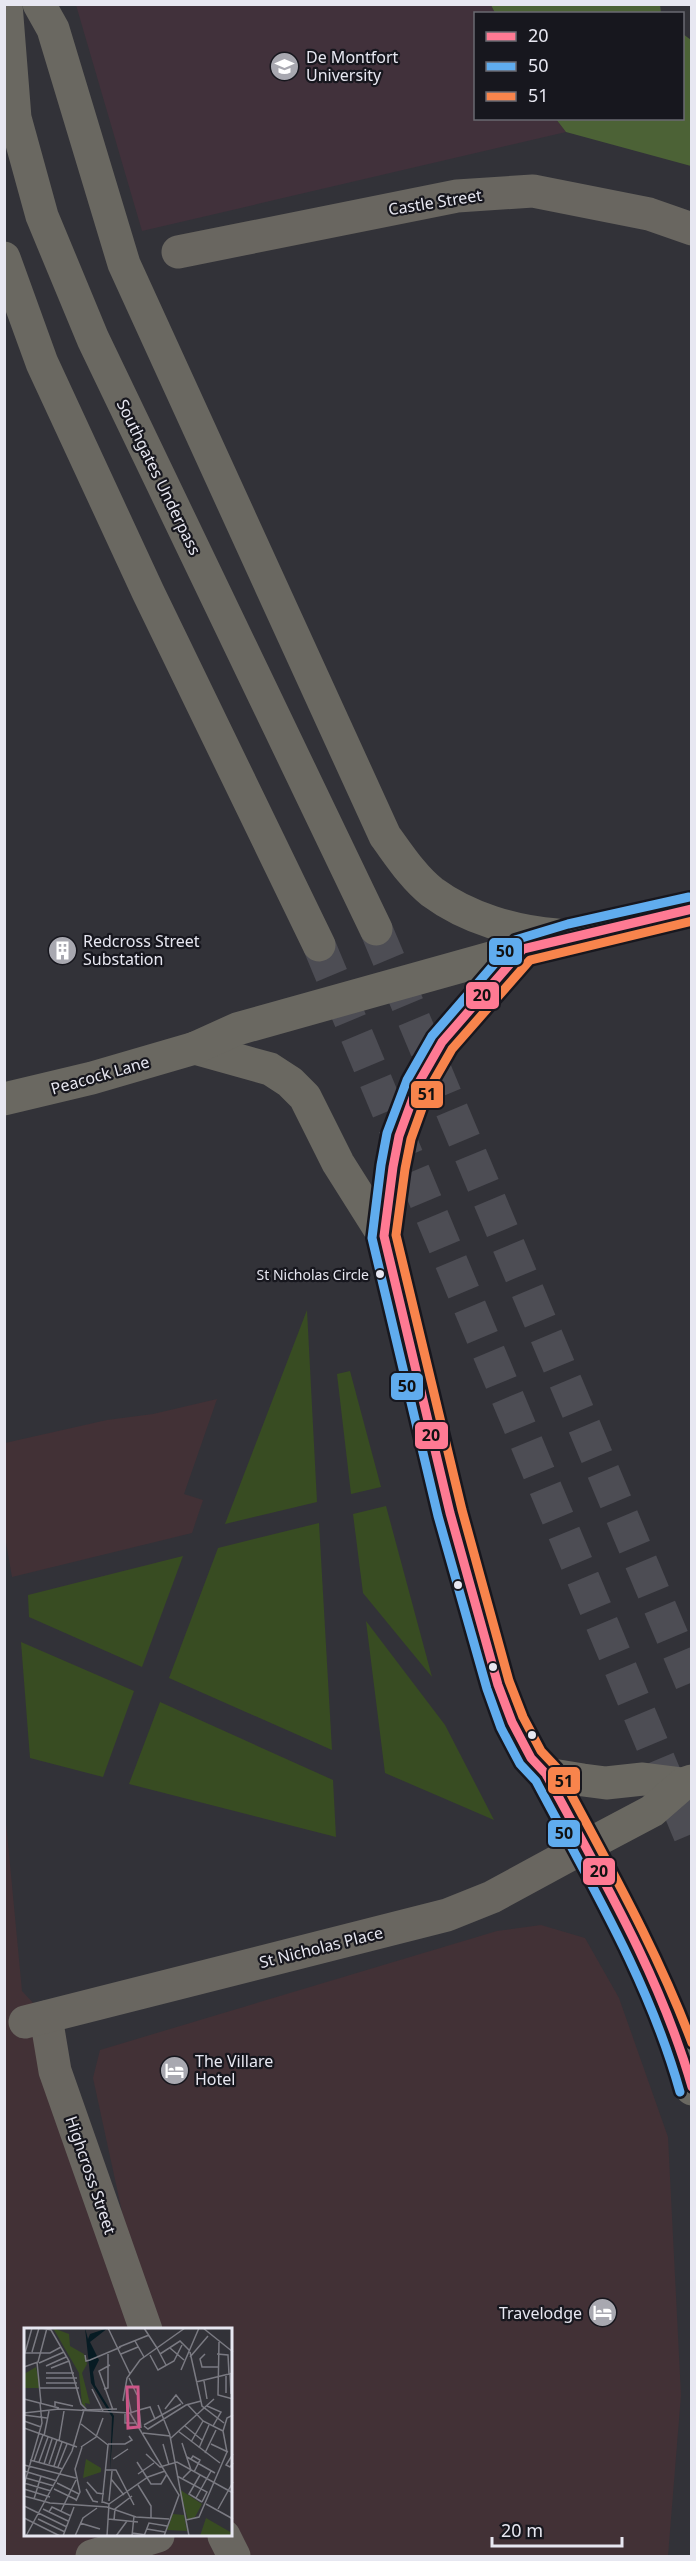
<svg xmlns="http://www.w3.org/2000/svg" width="696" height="2561" font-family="'Noto Sans',sans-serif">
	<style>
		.commercial { fill: #423136 }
		.education { fill: #41313b }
		.green { fill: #384c22 }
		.forest { fill: #4c6236 }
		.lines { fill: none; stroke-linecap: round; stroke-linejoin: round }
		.primary-tunnel { stroke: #4d4d54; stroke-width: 33; stroke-dasharray: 33 16; stroke-linecap: butt }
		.street { stroke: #696660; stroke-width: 33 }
		.primary { stroke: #6a6861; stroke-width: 33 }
		.bus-1-casing { stroke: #17171e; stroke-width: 14 }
		.bus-2-casing { stroke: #17171e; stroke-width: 14 }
		.bus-3-casing { stroke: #17171e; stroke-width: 14 }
		.bus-1 { stroke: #fe7a93; stroke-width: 9 }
		.bus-2 { stroke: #60acee; stroke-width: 9 }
		.bus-3 { stroke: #f8844c; stroke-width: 9 }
		.bus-dot { fill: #e7e7f1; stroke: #17171e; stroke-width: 2 }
		.labels { text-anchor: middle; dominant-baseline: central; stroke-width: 4.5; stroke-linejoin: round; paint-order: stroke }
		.bus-label { font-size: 14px; fill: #e7e7f1; stroke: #17171e; text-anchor: end }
		.poi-label { font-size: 16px; fill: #e7e7f1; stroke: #17171e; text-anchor: start }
		.street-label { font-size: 16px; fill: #e7e7f1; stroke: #17171e }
		.inset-road { fill: none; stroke: #7a7a82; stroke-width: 1.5 }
		.view { fill: #cd5688; fill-opacity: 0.15; stroke: #cd5688; stroke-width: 3 }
		.inset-edge { fill: none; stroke: #e7e7f1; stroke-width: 3 }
		.line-badge { stroke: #17171e; stroke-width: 2 }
		.pale-badge-label { font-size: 16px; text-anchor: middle; font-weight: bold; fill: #111 }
	</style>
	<rect width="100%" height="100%" fill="#323238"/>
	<g class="commercial">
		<polygon points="217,1399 184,1494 203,1500 192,1533 12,1577 5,1537 5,1443 107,1420 153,1414"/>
		<polygon points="4,1801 22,1991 46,2017 146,2330 26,2330 26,2536 224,2536 234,2556 5,2556"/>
		<polygon points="541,1925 585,1938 619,1998 668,2137 681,2395 668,2556 246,2556 231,2526 231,2330 157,2330 132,2258 93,2078 100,2050 497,1931"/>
	</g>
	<polygon class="education" points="76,5 491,5 495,13 476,14 476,118 556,119 566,132 142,231"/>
	<g class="green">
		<polygon points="307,1310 317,1502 225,1524"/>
		<polygon points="350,1371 381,1487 351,1494 337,1374"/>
		<polygon points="386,1506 432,1677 363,1593 353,1514"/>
		<polygon points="319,1523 332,1750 169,1678 218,1548"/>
		<polygon points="183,1556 142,1667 29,1617 28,1595"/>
		<polygon points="366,1621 445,1725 494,1820 385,1773"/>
		<polygon points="21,1642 134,1691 103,1777 30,1758"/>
		<polygon points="160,1702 333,1780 336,1837 129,1784"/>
	</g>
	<g class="forest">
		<polygon points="491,5 660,5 661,13 495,13"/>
		<polygon points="683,34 691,40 691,166 566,132 556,119 682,118"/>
	</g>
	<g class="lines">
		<g class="primary-tunnel">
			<polyline points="376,929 692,1684"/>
			<polyline points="319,945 692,1840"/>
		</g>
		<g class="street">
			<polyline points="178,252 457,196 533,191 649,214 692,229"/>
			<polyline points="46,2017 55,2071 146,2330"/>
			<polyline points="25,2022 447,1915 492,1897 584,1847"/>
			<polyline points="224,2536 234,2556"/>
			<polyline points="92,2556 158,2536"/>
		</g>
		<g class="primary">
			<polyline points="6,4 15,118 42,216 93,339 376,929"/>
			<path d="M39 4 53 29 124 264 385 836C399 855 413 877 432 892 467 918 515 932 557 935"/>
			<polyline points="4,258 42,363 148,592 319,945"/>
			<polyline points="692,909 571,936 523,949 442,1042 418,1084 399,1136 393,1167 384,1236 472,1598 498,1685 512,1722 531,1758 546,1774 583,1780 606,1783 643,1779 683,1784 692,1781"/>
			<polyline points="195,1048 270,1069 290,1082 305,1097 338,1163 384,1236"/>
			<polyline points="4,1099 92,1078 195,1048 237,1029 523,949"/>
			<path d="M546 1774C599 1876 665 1976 692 2089"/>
			<polyline points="584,1847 652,1811 683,1784"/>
		</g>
		<defs>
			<path id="bus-1" d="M692 909 523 949 442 1042 418 1084 399 1136 393 1167 384 1236 450 1513 498 1685 512 1722 531 1758 546 1774C601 1876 660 1975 692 2087"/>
			<path id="bus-2" d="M680 2092C649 1981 590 1883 536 1781L520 1764 501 1728 487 1689 438 1516 372 1238 381 1165 387 1133 407 1080 432 1036 515 940 568 924 689 897"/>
			<path id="bus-3" d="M692 921 530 960 452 1049 429 1089 411 1139 405 1169 396 1235 462 1510 509 1681 523 1717 541 1751 557 1768C605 1859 656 1947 692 2043"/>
		</defs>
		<use href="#bus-1" class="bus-1-casing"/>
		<use href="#bus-2" class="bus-2-casing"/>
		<use href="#bus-3" class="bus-3-casing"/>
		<use href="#bus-1" class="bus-1"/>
		<use href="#bus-2" class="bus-2"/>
		<use href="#bus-3" class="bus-3"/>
	</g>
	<defs>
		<symbol id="university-disc" viewBox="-11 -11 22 22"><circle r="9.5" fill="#a8a8b0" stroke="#17171e"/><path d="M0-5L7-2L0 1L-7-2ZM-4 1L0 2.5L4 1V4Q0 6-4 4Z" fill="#fff"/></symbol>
		<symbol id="building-disc" viewBox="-11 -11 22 22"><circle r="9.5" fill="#a8a8b0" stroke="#17171e"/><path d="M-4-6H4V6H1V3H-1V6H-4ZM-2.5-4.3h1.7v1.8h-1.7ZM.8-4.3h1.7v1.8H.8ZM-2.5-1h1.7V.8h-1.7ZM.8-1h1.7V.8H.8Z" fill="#fff"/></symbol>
		<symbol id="hotel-disc" viewBox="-11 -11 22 22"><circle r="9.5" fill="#a8a8b0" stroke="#17171e"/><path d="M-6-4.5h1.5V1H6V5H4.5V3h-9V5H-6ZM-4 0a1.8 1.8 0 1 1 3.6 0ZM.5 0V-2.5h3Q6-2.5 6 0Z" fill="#fff"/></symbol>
	</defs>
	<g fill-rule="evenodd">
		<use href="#university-disc" x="268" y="50" width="33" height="33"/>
		<use href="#building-disc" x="46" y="934" width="33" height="33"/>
		<use href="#hotel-disc" x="158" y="2054" width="33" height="33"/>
		<use href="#hotel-disc" x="586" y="2296" width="33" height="33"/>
	</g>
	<g class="bus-dot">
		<circle cx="380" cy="1274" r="5"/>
		<circle cx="458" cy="1585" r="5"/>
		<circle cx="493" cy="1667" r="5"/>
		<circle cx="532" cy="1735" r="5"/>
	</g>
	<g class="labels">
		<g class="bus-label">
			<text x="369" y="1274">St Nicholas Circle</text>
		</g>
		<g class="poi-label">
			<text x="306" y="57">De Montfort<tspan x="306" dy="18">University</tspan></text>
			<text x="83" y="941">Redcross Street<tspan x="83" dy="18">Substation</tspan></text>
			<text x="195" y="2061">The Villare<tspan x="195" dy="18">Hotel</tspan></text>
			<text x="582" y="2313" text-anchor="end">Travelodge</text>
		</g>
		<g class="street-label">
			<text transform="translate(435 202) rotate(-9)">Castle Street</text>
			<text transform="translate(159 477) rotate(64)">Southgates Underpass</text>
			<text transform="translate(100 1075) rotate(-16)">Peacock Lane</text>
			<text transform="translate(321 1947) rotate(-14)">St Nicholas Place</text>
			<text transform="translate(91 2175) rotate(71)">Highcross Street</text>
		</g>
	</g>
	<g transform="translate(24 2328)">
		<rect width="208" height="208" fill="#323238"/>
		<path d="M29 0 45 6 46 18 60 26 63 36 58 45 66 76 61 75 62 80 58 76 55 45ZM12 39 16 60H0V46ZM62 131 77 140V144L59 150ZM155 161 178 176 171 189 164 192ZM149 186 160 187 163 203 143 202ZM182 190 208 205V208H176Z" fill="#384c22"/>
		<path d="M61 0 64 11 66 6 84 0 66 14 75 32 69 44 71 57 90 88 86 142 88 89 67 55Z" fill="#071b23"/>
		<path class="inset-road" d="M18 0 27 2 45 33 57 76 63 82M84 0 106 46M120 0 133 20M179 0 209 24M111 13 120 29M195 14 194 67 209 71M95 19 125 7M133 20 142 37M146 20 160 32M8 24 15 0M166 24 178 78 200 95M0 25H26L37 19M1 25 8 0M97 26 114 19M136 26 156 13 165 22M181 26 176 31 178 39H194M193 26 204 27 205 46M61 27 62 33 66 32 97 19M126 27 134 42 150 33 158 17M166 29 184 8M13 34 17 75M15 35 40 24M160 35 157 42 175 0M86 37 75 43 89 82M22 38 42 29M0 39 14 34 23 0M27 40 45 33M22 45H50M206 46 207 66M22 50H53M105 50 113 67M180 53 183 71M172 54 209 45M22 55H53M16 60H55M68 61 79 83M80 61 84 60V26M103 64 107 84M202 65V46M0 71 35 80M99 73 103 50 116 32 161 0M163 76 179 93 199 103M134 77 146 107M31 78V74L49 78M183 78 197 84 189 98M141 81 152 67 159 76M58 82 93 81M115 82 126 79 131 91M0 85 35 81 106 85M106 85 155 167 140 208M106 85 115 82 117 100M101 86V95H112M0 87 23 90M0 93 17 99M57 96 84 117 78 175M120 97 157 76M120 98 124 101 162 77 177 73M161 98 178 112M0 100 53 119M154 103 196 135M119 105 146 108 165 208M20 108 25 83M147 110 190 71M35 113 40 83M167 114 179 93M158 115 167 142 159 150M84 116H101L108 112 105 108M139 116 145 137M187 116 204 124M57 119 72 109 79 90M175 120 185 97M181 125 192 102M122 126 136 139 153 134 209 165M209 126 202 137 206 139 209 135M163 129 191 145M89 131 104 121M167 131 169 128 176 132 170 144M6 132 39 141M10 133 19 107M15 134 24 109M113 134 127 156H137L143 146M20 136 28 111M25 136 33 112M0 137 52 150M30 138 38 114M34 139 43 116M82 142H92L110 177M0 143 33 153M114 146 130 135M176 147 165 166 178 174M153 148 183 164 178 174M2 150 30 158M87 151 100 167M63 154 73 165 80 166M0 155 27 163M33 155 55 166M0 157 18 95 16 75M114 157 127 178V190M0 161 26 169M30 161 53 172M62 161 69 173 74 174M0 168 26 175 83 179 112 189 145 191M172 170 187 143M10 171 17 148M52 173 56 164 51 141 58 119M85 173 88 143M79 174 85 176 83 208M85 176 124 149 141 143M182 176 209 191M0 178 43 199M19 181 44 193M194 181 209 154M37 183 52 152M25 184 28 179 47 188M0 190 36 208M14 191 41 204M84 191 114 194M90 192 91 181 108 168M162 192 175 189 203 124 199 103 203 90 209 87M56 195 76 201M123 201 141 204M108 205 130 208M2 208 48 123 60 82M39 208 50 179M51 208 59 190 73 180M92 208 103 193M108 208 110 188M120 208 125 195 143 198"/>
		<path class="view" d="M103 59H114L115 99 104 100Z"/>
		<rect width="208" height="208" class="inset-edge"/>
	</g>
	<g class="line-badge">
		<rect x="488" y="937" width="35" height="29" rx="6" fill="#60acee"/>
		<rect x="465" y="981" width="35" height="29" rx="6" fill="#fe7a93"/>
		<rect x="410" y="1080" width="34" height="29" rx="6" fill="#f8844c"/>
		<rect x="390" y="1372" width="34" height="29" rx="6" fill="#60acee"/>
		<rect x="414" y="1421" width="35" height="29" rx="6" fill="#fe7a93"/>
		<rect x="547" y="1766" width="34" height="29" rx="6" fill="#f8844c"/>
		<rect x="547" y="1819" width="34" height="29" rx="6" fill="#60acee"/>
		<rect x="582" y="1857" width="34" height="29" rx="6" fill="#fe7a93"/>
	</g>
	<g class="pale-badge-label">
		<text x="505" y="957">50</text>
		<text x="482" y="1001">20</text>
		<text x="427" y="1100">51</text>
		<text x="407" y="1392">50</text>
		<text x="431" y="1441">20</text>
		<text x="564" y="1787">51</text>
		<text x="564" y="1839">50</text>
		<text x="599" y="1877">20</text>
	</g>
	<rect width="696" height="2561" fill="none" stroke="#e7e7f1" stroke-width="12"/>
	<rect x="474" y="12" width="210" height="108" fill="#17171e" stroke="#6a6a72" stroke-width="1.5"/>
	<rect x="486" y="32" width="30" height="9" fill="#fe7a93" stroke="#6a6a72" stroke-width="1.5"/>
	<text x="528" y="42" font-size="18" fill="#e7e7f1">20</text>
	<rect x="486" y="62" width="30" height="9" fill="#60acee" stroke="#6a6a72" stroke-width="1.5"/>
	<text x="528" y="72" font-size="18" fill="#e7e7f1">50</text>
	<rect x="486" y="92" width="30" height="9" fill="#f8844c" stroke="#6a6a72" stroke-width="1.5"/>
	<text x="528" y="102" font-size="18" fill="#e7e7f1">51</text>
	<path d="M492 2537v9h130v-9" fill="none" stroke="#e7e7f1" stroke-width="3"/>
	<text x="501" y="2537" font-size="18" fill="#e7e7f1" stroke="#17171e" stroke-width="4.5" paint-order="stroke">20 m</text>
</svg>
